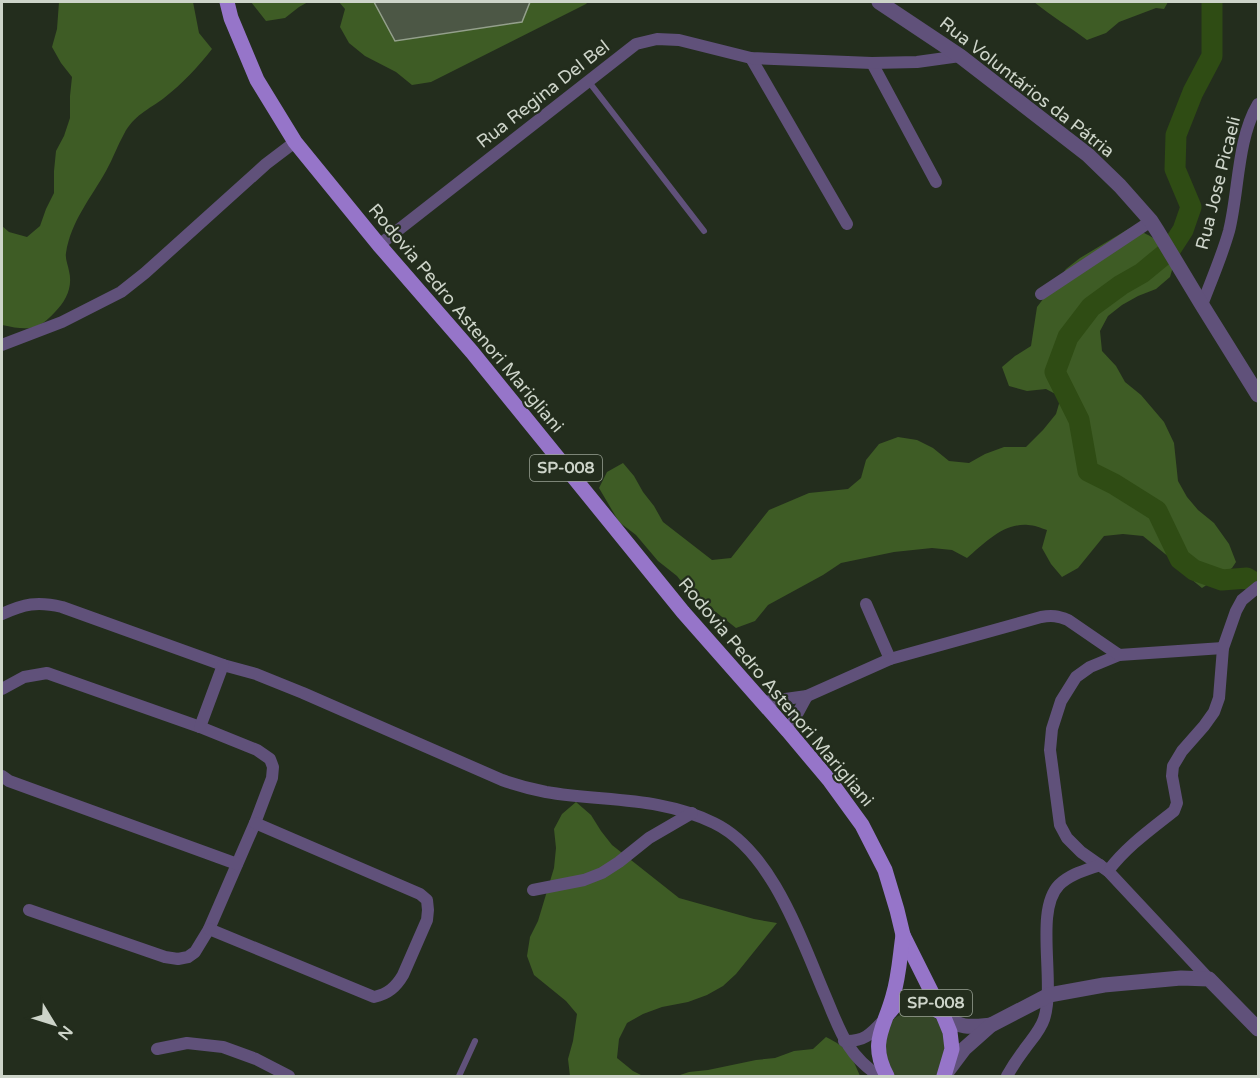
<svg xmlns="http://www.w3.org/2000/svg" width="1260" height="1078" font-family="'Varela Round',sans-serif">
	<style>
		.green { fill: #354728 }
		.forest { fill: #3e5c25 }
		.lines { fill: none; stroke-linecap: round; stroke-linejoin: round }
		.river { stroke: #2f4c14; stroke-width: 21 }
		.building { fill: #4c5745; stroke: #94a08c; stroke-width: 1.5 }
		.service { stroke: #60517a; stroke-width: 6 }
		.minor { stroke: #60517a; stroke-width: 12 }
		.tertiary { stroke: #60517a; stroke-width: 15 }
		.primary { stroke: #9675c9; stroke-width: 15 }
		.labels { text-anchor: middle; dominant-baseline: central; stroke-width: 4.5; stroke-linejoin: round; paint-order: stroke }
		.shield { fill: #232d1d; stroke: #9aa295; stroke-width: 1.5 }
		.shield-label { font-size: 16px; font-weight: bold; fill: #cdd4c9 }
		.street-label { font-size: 18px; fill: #cdd4c9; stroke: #232d1d }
	</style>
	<rect width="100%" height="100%" fill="#232d1d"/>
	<path class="green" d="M915 1011C936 1014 937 1019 949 1035L939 1074 935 1076H894L885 1067 881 1034C893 1019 895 1014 915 1011Z"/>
	<g class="forest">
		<path d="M59 2H193L199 33 212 49C198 67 182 84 164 98 148 110 134 115 124 134 117 146 113 159 106 171 91 198 71 221 66 253 65 259 68 265 69 271 73 287 66 301 55 312 37 332 26 330 2 325V226L9 232 27 237 40 226 46 209 54 193V171L56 151 64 136 70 118V96L72 77 61 63 52 47 57 29Z"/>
		<polygon points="251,2 308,2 299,7 285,18 266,21"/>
		<polygon points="339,2 377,2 387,17 433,31 486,2 588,2 586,4 431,82 412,85 396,72 365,56 349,43 340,27 345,9"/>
		<path d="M1031 2H1168L1164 9 1156 8 1119 22 1106 33 1087 40C1070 27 1051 16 1034 2Z"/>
		<path d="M1130 228C1153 235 1160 241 1175 260L1170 277 1156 289 1138 296 1122 305 1108 316 1100 331 1102 351 1116 366 1125 382 1141 395 1164 422 1174 443 1178 481 1187 497 1198 510 1214 523 1229 544 1236 562 1232 568 1202 588 1186 575 1175 562 1143 536 1123 534 1104 536 1078 568 1062 577 1051 564 1042 548 1047 530C1041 528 1034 525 1028 525 1003 523 985 543 967 558L952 550 932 548 894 552 841 563 823 575 768 605 755 621 736 628 688 590 677 576 658 561 636 535 619 522 599 488 607 472 623 463 634 476 643 492 654 506 663 522 712 560 731 558 769 510 809 493 848 489 861 478 866 460 879 444 898 437 917 440 933 448 949 461 969 463 985 454 1004 447H1026L1043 430 1056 414 1061 397 1046 389 1027 391 1009 386 1002 367 1015 356 1031 346 1037 307 1066 269 1080 258Z"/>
		<polygon points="576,802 591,815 601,831 612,845 679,898 754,919 777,923 736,974 723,986 707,995 688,1002 662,1007 643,1014 627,1023 619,1039 617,1058 633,1071 643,1076 570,1076 568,1059 573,1041 577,1014 566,1001 534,975 527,956 530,937 538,921 554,868 556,848 554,829 562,814"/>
		<path d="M826 1037C848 1048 851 1054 860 1076H677L689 1072 708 1070 756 1060 775 1058 794 1051 813 1049Z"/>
	</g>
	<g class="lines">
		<polyline class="river" points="1212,2 1212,56 1193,92 1176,135 1175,169 1191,207 1183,230 1170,250 1142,273 1121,285 1091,307 1068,337 1055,372 1079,420 1088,471 1114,484 1157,511 1180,559 1194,570 1222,580 1247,578 1258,585"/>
	</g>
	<polygon class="building" points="374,2 530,2 522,22 395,41"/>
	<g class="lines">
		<g class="service">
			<polyline points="589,82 704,231"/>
			<polyline points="459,1076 475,1041"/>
		</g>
		<g class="minor">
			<polyline points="751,58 847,224"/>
			<polyline points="872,63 936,182"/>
			<polyline points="379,245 636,44 657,39 679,40 751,58 872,63 917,62 960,56"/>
			<polyline points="1041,294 1151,221"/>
			<path d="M1202 305C1211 281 1222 256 1229 231 1239 191 1237 139 1258 104"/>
			<polyline points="2,345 62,322 121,292 145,273 266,164 295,142"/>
			<polyline points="866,604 890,659"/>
			<path d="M2 614C24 604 37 601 62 607L223 665 256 674 303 693 502 780C516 785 531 789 546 792 604 802 660 796 714 823 772 851 801 939 825 995 840 1030 846 1054 879 1076"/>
			<polyline points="1119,655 1090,667 1076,677 1061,701 1052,729 1050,750 1060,825 1067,838 1081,852 1108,871 1209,979"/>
			<polyline points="2,689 24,677 47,673 200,727 257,750 270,759 273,767 272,778 255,823 209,929 195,952 188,957 178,959 165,957 29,910"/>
			<path d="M764 702 807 696 890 659 1041 617C1052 615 1058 616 1068 620L1119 655 1223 648"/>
			<polyline points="200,727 223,665"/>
			<polyline points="788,731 807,696"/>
			<polyline points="2,776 9,781 237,864"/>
			<path d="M1108 871C1126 847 1150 830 1174 811L1177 803 1172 776 1173 766 1182 751 1204 726 1214 712 1219 698 1223 648 1236 611 1242 600 1258 587"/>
			<polyline points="533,890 584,880 602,873 619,862 649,838 692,813"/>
			<path d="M209 929 374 997C388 994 396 987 403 975L427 920 428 910 427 900 420 894 255 823"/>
			<path d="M844 1041C864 1042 871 1034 883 1021"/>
			<polyline points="157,1049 187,1043 223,1047 256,1059 289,1076"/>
			<path d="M1007 1076C1012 1067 1018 1058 1024 1050 1031 1040 1040 1031 1044 1019 1056 982 1034 911 1059 885 1070 874 1086 870 1100 865"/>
		</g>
		<g class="tertiary">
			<polyline points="879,2 960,56 1088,155 1120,186 1151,221 1158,232 1202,305 1258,395"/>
			<path d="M943 1015C961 1029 970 1027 991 1025"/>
			<polyline points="946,1073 964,1049 991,1025 1049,995 1104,985 1181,978 1209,979 1258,1029"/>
		</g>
		<g class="primary">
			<polyline points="227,2 231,18 257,80 295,142 379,245 472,352 683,612 788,731 830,781 862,825 885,870 897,910 903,935 943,1015 950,1032 952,1049 944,1076"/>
			<path d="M888 1014C902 994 921 995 938 1011"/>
			<path d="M887 1076C869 1042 884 1029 893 996 899 976 900 955 903 935"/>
		</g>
	</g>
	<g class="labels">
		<g class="shield">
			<rect x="530" y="455" width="72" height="26" rx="4.5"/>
			<rect x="900" y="990" width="72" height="26" rx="4.5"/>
		</g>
		<g class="shield-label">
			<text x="566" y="468">SP-008</text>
			<text x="936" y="1003">SP-008</text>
		</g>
		<g class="street-label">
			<text transform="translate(1027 87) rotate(38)">Rua Voluntários da Pátria</text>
			<text transform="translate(543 94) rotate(-38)">Rua Regina Del Bel</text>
			<text transform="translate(1218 183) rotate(-76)">Rua Jose Picaeli</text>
			<text transform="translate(466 318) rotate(50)">Rodovia Pedro Astenori Marigliani</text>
			<text transform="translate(776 692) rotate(50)">Rodovia Pedro Astenori Marigliani</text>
		</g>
	</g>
	<rect width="1260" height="1078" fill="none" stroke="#cdd4c9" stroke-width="6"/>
	<g transform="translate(54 1024) rotate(128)" stroke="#232d1d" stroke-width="4.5" paint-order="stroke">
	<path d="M0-4.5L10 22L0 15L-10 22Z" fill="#cdd4c9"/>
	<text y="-9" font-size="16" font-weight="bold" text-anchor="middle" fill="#cdd4c9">N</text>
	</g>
</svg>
